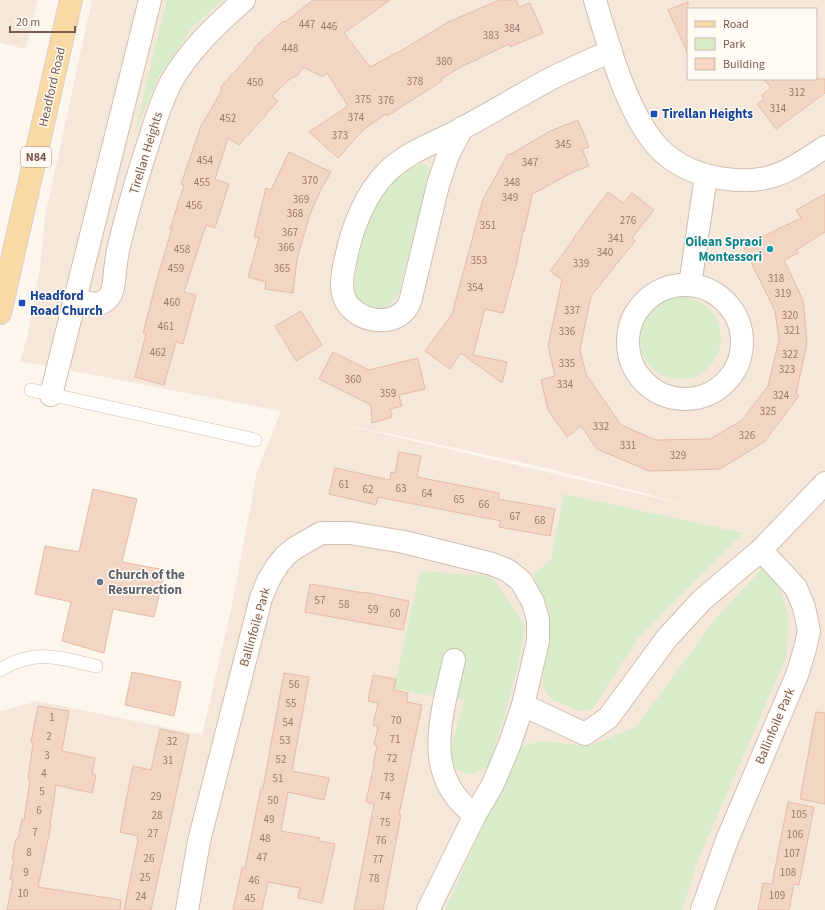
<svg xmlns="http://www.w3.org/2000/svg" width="825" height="910" font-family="'Source Sans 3',sans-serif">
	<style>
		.residential { fill: #f5e8da; fill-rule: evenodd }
		.green { fill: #d8ecc9 }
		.building { fill: #f3d5c3; stroke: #e6bba3 }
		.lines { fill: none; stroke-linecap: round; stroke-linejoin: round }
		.lane-casing { stroke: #d1beb0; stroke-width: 14 }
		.street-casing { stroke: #d1beb0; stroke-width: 24 }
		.primary-casing { stroke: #dad1cd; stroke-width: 24 }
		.lane { stroke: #fff; stroke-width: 13 }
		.street { stroke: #fff; stroke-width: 22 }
		.primary { stroke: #fbd9a5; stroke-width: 22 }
		.transit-dot { fill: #1a4fb4; stroke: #fffaf3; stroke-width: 1.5 }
		.culture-dot { fill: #0f9aa8; stroke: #fffaf3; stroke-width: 1.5 }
		.worship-dot { fill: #6b7280; stroke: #fffaf3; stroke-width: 1.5 }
		.labels { text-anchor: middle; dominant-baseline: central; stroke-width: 3; stroke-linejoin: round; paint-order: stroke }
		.number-label { font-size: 11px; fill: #987a6a }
		.shield { fill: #fffaf3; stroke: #a28b7f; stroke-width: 1 }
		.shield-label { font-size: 12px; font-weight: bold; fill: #7a5c4d }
		.street-label { font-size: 13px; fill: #7a5c4d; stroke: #fffaf3 }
		.transit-label { font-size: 13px; font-weight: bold; fill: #164399; stroke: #fffaf3; text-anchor: start }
		.culture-label { font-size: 13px; font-weight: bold; fill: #0d838f; stroke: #fffaf3; text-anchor: end }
		.worship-label { font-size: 13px; font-weight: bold; fill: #5b616d; stroke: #fffaf3; text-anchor: start }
	</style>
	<rect width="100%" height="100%" fill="#fdf6ec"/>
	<g class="residential">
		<polygon points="0,0 38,0 26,49 0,43"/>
		<path d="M92 0H825V910H0V710L1 711 38 701 202 735 232 605 257 472 281 411 20 361 27 338 40 269 45 216ZM688 9H816V79H688ZM353 426 538 466 705 509 354 427Z"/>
	</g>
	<g class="green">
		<polygon points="167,0 223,0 192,28 159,76 134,135"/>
		<path d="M422 163 427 165 430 170 399 293 389 306 374 310C366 307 359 303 356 295 351 282 363 236 369 223 375 209 382 192 393 181 401 173 412 168 422 163Z"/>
		<circle cx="680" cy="338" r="41"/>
		<polygon points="564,494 743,533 639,637 592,709 579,711 551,699 542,685 547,646 550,611 533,574 551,560"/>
		<polygon points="770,560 788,613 787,655 698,860 682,910 445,910 518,747 542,741 588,746 636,727 717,617"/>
		<polygon points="420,571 491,576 525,625 520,658 490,766 471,774 453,768 451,749 464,700 440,698 394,688"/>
	</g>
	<g class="building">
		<polygon points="313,0 390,0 344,33 370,67 404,49 448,22 500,0 516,0 519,7 530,3 543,33 510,47 509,44 461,67 441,79 442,81 387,116 386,114 364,129 338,158 309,132 348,106 327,73 323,77 303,67 298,75 290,79 272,96 278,101 239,145 228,138 215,179 229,184 215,228 206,225 184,292 196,295 183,344 176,342 164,385 135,377 146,334 143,333 159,272 172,229 170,229 184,185 181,184 201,126 222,90 220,88 255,49 254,48 283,21 285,22"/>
		<polygon points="688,2 688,54 668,10"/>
		<polygon points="764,79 825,79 825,93 776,129 757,104 764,99 762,95 771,88"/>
		<polygon points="578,120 589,147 582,149 589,166 573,172 531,195 532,196 524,232 523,231 516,266 503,313 485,309 473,355 507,362 502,383 461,353 450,369 425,351 452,314 483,199 508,154 511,154 550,131"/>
		<polygon points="289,152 331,172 321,189 310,214 297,259 293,293 265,289 266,282 248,277 259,238 254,237 266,188 271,190"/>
		<polygon points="608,192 623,203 632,193 654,210 632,238 635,241 591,296 580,350 586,374 621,425 656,440 710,439 742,420 768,386 779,340 775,311 743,246 801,218 796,210 825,194 825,232 796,250 798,253 784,260 803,300 807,343 796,394 799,396 764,442 720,469 649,471 597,449 581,426 567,437 548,410 541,380 555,376 548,346 562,280 550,271 574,239 573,239 586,221"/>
		<polygon points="301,311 322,345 296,361 275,326"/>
		<polygon points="333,352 369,370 418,358 425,389 399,395 402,406 390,409 392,417 372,423 371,405 319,379"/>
		<polygon points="399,452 421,456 417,477 499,493 498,499 555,509 550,536 499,527 501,521 378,497 376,505 329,494 335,468 390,480 391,472 395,473"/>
		<polygon points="93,489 137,499 122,562 165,570 154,617 113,609 104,653 62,641 71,602 35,594 45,546 79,552"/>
		<polygon points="310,584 364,593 364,592 409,601 403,630 305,612"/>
		<polygon points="132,672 181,682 174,716 125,705"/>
		<polygon points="284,673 309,677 292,771 329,778 324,800 288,792 281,831 320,838 319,841 335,844 322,903 298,898 300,888 268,882 262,910 233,910 242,868 245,868 261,788 263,788"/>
		<polygon points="373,675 396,679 394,690 408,693 407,702 422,705 399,815 401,815 383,910 354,910 374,804 366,802 374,765 373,764 377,746 374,745 378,726 373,725 378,703 368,701"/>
		<polygon points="38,706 69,711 62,751 95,758 92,774 96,775 92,793 56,785 50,825 51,825 38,887 121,900 120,910 7,910 13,880 10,880 14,859 12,859 16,839 18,839 22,819 24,820 30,780 28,779 33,743 31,742"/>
		<polygon points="816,712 825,713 825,804 800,799"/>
		<polygon points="160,729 189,735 151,910 124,910 138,840 137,840 138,836 120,832 133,766 151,770"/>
		<polygon points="788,802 814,807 799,885 794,884 789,910 758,910 763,883 772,884"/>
	</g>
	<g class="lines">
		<defs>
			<g id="lane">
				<polyline points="31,390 255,440"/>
				<path d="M0 670C13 661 34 655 50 657 65 658 81 663 96 666"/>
			</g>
			<g id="street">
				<path d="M595 0C608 44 626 110 656 145 672 163 695 174 719 178 768 186 786 173 825 147"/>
				<path d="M462 128 448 155 438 185 411 298C410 301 409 306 406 309 392 326 364 322 350 307 338 295 342 274 346 258 352 228 365 194 387 172 408 151 438 142 463 128 492 112 521 95 550 79 570 69 591 60 611 51"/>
				<polyline points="690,285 706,176"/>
				<circle cx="685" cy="342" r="57"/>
				<path d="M76 299C89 303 102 309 111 294 115 285 114 274 116 264 117 251 121 238 124 226 132 195 141 165 151 135 156 118 162 101 170 84 188 51 216 25 244 0"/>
				<polyline points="51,395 150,0"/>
				<path d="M454 660C442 715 420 775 475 815"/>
				<polyline points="523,705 585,734 608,718 667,638 702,600 761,550 825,483"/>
				<polyline points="187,910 199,841 261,598 268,581 277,566 285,556 295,548 321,533 350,533 404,542 492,564 507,570 521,581 533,602 538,620 538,641 523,705 509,746 493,784 475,815 428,910"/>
				<polyline points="702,910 727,840 797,675 805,649 809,631 804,607 796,588 761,550"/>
			</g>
			<polyline id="primary" points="0,313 71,0"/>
		</defs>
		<use href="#lane" class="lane-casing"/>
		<use href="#street" class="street-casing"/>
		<use href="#primary" class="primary-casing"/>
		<use href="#lane" class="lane"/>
		<use href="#street" class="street"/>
		<use href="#primary" class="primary"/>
	</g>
	<g class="transit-dot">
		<rect x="650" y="110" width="8" height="8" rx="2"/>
		<rect x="18" y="299" width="8" height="8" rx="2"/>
	</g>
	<circle class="culture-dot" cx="770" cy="249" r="4"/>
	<circle class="worship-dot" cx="100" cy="582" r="4"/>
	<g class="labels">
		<g class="number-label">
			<text x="307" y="24">447</text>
			<text x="329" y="26">446</text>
			<text x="512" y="28">384</text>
			<text x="491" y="35">383</text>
			<text x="290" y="48">448</text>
			<text x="444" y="61">380</text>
			<text x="415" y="81">378</text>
			<text x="255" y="82">450</text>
			<text x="797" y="92">312</text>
			<text x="363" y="99">375</text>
			<text x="386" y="100">376</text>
			<text x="778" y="108">314</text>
			<text x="356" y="117">374</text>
			<text x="228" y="118">452</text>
			<text x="340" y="135">373</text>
			<text x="563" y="144">345</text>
			<text x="205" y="160">454</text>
			<text x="530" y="162">347</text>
			<text x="310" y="180">370</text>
			<text x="202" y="182">455</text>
			<text x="512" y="182">348</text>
			<text x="510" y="197">349</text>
			<text x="301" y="199">369</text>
			<text x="194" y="205">456</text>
			<text x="295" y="213">368</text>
			<text x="628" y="220">276</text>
			<text x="488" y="225">351</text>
			<text x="290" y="232">367</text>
			<text x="616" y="238">341</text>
			<text x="286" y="247">366</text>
			<text x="182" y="249">458</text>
			<text x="605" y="252">340</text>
			<text x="479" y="260">353</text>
			<text x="581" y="263">339</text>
			<text x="176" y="268">459</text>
			<text x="282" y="268">365</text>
			<text x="776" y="278">318</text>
			<text x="475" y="287">354</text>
			<text x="783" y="293">319</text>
			<text x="172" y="302">460</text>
			<text x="572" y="310">337</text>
			<text x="790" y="315">320</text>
			<text x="166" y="326">461</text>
			<text x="792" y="330">321</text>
			<text x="567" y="331">336</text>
			<text x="158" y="352">462</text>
			<text x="790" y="354">322</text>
			<text x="567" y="363">335</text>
			<text x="787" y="369">323</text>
			<text x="353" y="379">360</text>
			<text x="565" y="384">334</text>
			<text x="388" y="393">359</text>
			<text x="781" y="395">324</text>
			<text x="768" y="411">325</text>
			<text x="601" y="426">332</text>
			<text x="747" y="435">326</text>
			<text x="628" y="445">331</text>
			<text x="678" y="455">329</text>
			<text x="344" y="484">61</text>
			<text x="401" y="488">63</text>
			<text x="368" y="489">62</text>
			<text x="427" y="493">64</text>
			<text x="459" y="499">65</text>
			<text x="484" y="504">66</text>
			<text x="515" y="516">67</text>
			<text x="540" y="520">68</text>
			<text x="320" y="600">57</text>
			<text x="344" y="604">58</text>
			<text x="373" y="609">59</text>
			<text x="395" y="613">60</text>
			<text x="294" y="684">56</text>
			<text x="291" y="703">55</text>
			<text x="52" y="717">1</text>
			<text x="396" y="720">70</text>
			<text x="288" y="722">54</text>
			<text x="49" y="736">2</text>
			<text x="395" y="739">71</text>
			<text x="285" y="740">53</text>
			<text x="172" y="741">32</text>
			<text x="47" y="755">3</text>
			<text x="392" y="758">72</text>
			<text x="281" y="759">52</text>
			<text x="168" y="760">31</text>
			<text x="44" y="773">4</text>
			<text x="389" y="777">73</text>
			<text x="278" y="778">51</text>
			<text x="42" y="791">5</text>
			<text x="156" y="796">29</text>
			<text x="385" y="796">74</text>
			<text x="273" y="800">50</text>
			<text x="39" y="810">6</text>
			<text x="799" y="814">105</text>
			<text x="157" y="815">28</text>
			<text x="269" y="819">49</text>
			<text x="385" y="822">75</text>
			<text x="35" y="832">7</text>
			<text x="153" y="833">27</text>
			<text x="795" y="834">106</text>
			<text x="265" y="838">48</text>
			<text x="381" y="840">76</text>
			<text x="29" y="852">8</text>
			<text x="792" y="853">107</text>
			<text x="262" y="857">47</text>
			<text x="149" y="858">26</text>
			<text x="378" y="859">77</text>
			<text x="26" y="872">9</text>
			<text x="788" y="872">108</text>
			<text x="145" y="877">25</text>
			<text x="374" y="878">78</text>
			<text x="254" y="880">46</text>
			<text x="23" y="893">10</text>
			<text x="777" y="895">109</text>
			<text x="141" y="896">24</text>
			<text x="250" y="898">45</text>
		</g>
		<rect class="shield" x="21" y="147" width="30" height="20" rx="3"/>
		<g class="shield-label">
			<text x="36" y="157">N84</text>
		</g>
		<g class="street-label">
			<text transform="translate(52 87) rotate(-77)">Headford Road</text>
			<text transform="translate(146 153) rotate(-73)">Tirellan Heights</text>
			<text transform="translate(255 627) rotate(-74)">Ballinfoile Park</text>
			<text transform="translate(775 726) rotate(-67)">Ballinfoile Park</text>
		</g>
		<g class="transit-label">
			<text x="662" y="114">Tirellan Heights</text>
			<text x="30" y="296">Headford<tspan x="30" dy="15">Road Church</tspan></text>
		</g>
		<g class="culture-label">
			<text x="762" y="242">Oilean Spraoi<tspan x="762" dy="15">Montessori</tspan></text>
		</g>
		<g class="worship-label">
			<text x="108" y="575">Church of the<tspan x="108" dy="15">Resurrection</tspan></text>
		</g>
	</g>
	<rect x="687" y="8" width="130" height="72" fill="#fffaf3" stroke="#cabbb1"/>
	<rect x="695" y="21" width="20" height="6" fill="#fbd9a5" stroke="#cabbb1"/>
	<text x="723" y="28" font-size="12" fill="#7a5c4d">Road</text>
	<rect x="695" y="38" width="20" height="12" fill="#d8ecc9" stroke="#cabbb1"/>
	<text x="723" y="48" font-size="12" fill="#7a5c4d">Park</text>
	<rect x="695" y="58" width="20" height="12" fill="#f3d5c3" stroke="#cabbb1"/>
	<text x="723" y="68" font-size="12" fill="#7a5c4d">Building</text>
	<path d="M10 26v6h65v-6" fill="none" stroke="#7a5c4d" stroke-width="2"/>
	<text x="16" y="26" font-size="12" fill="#7a5c4d" stroke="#fffaf3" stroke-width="3" paint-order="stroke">20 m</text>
</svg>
